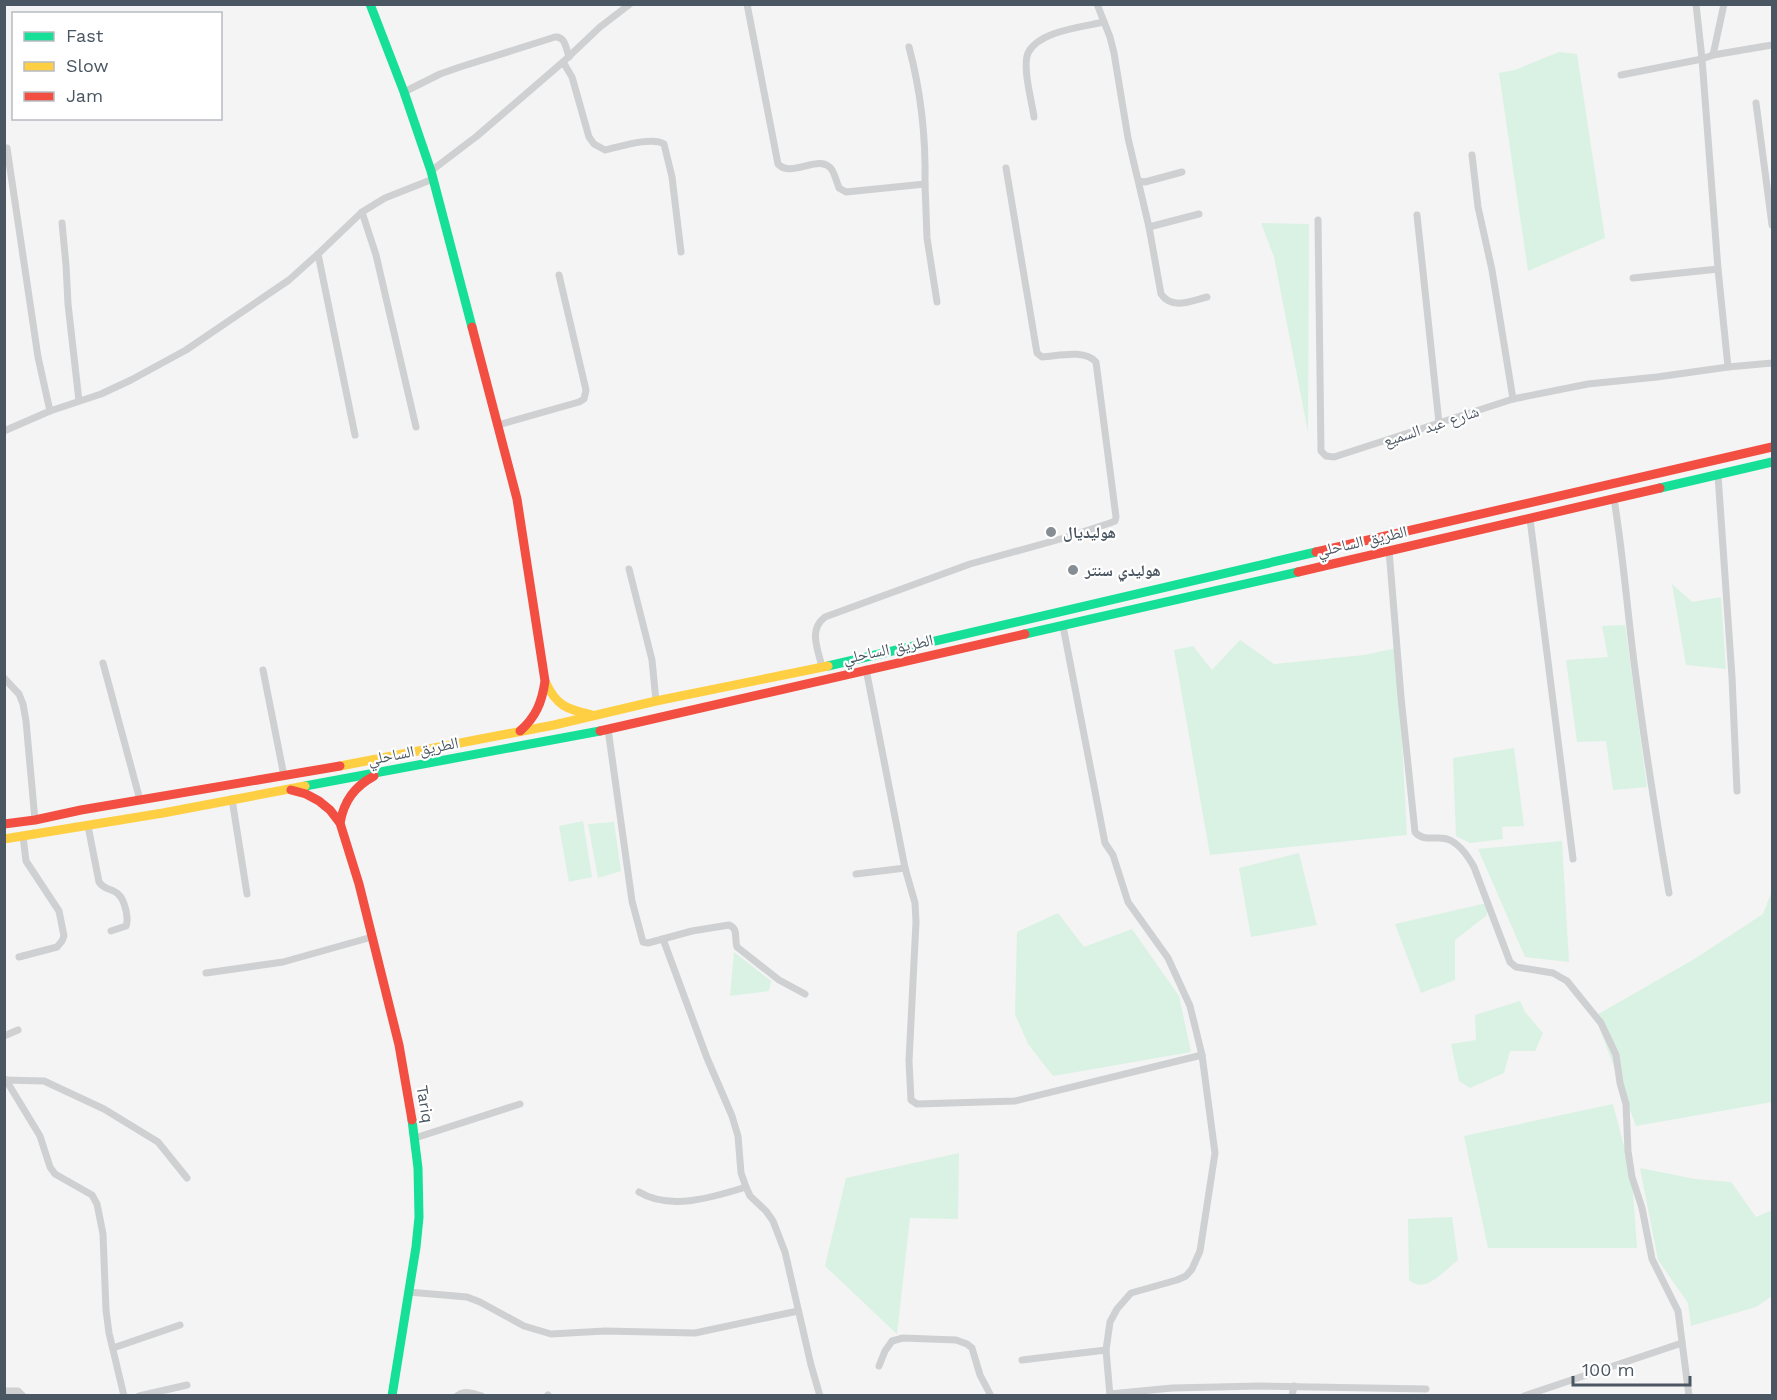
<svg xmlns="http://www.w3.org/2000/svg" width="1777" height="1400" font-family="'Work Sans','Noto Naskh Arabic',sans-serif">
	<style>
		.green { fill: #d9f2e3 }
		.lines { fill: none; stroke-linecap: round; stroke-linejoin: round }
		.street { stroke: #ced0d2; stroke-width: 7 }
		.fast { stroke: #16e098; stroke-width: 9 }
		.slow { stroke: #ffcf43; stroke-width: 9 }
		.jam { stroke: #f24e42; stroke-width: 9 }
		.poi-dot { fill: #868d94; stroke: #fff; stroke-width: 2 }
		.labels { text-anchor: middle; dominant-baseline: central; stroke-width: 4.5; stroke-linejoin: round; paint-order: stroke }
		.street-label { font-size: 16px; fill: #4a5661; stroke: #fff }
		.poi-label { font-size: 16px; font-weight: bold; fill: #4a5661; stroke: #fff; text-anchor: start }
	</style>
	<rect width="100%" height="100%" fill="#f4f4f4"/>
	<g class="green">
		<polygon points="1559,52 1577,54 1605,238 1528,271 1499,73 1515,70"/>
		<polygon points="1261,223 1309,224 1308,432 1274,257"/>
		<polygon points="1672,584 1692,602 1721,597 1726,669 1686,665"/>
		<polygon points="1625,625 1647,787 1613,790 1606,741 1577,742 1566,660 1608,657 1602,626"/>
		<polygon points="1240,640 1274,664 1364,655 1397,648 1407,835 1210,855 1174,650 1193,646 1212,670"/>
		<polygon points="1514,748 1524,826 1502,827 1503,839 1470,843 1456,836 1453,758"/>
		<polygon points="583,821 592,877 569,882 559,826"/>
		<polygon points="614,822 621,871 598,878 588,824"/>
		<polygon points="1562,841 1569,962 1525,957 1478,849"/>
		<polygon points="1299,853 1317,925 1251,937 1239,868"/>
		<polygon points="1772,891 1772,1102 1636,1126 1595,1016 1696,958 1763,914"/>
		<polygon points="1487,903 1487,915 1455,940 1455,980 1421,993 1395,924"/>
		<polygon points="1058,913 1084,947 1132,929 1179,996 1191,1052 1053,1076 1028,1044 1015,1014 1017,932"/>
		<polygon points="734,952 771,981 769,991 730,996"/>
		<polygon points="1520,1001 1525,1012 1543,1033 1535,1051 1510,1051 1504,1073 1470,1088 1459,1081 1451,1044 1476,1040 1475,1015"/>
		<polygon points="1613,1104 1632,1177 1637,1248 1488,1248 1464,1136"/>
		<polygon points="959,1153 958,1219 910,1218 897,1334 825,1266 846,1178"/>
		<polygon points="1640,1168 1695,1179 1731,1182 1756,1217 1772,1210 1772,1296 1756,1307 1691,1326 1688,1303 1658,1260"/>
		<path d="M1452 1217 1458 1260C1445 1270 1425 1295 1409 1280L1408 1219Z"/>
	</g>
	<g class="lines">
		<g class="street">
			<path d="M747 4 778 164C792 179 820 152 832 170 835 175 837 183 839 188L846 192 925 184 927 238 937 302"/>
			<polyline points="1097,4 1110,37 1114,53 1128,138 1149,227 1199,214"/>
			<path d="M909 47C921 92 926 137 925 184"/>
			<polyline points="1713,55 1724,4"/>
			<path d="M563 62 572 77 589 137 594 144 605 150C619 147 652 136 664 144L672 177 681 252"/>
			<polyline points="1621,75 1702,59 1696,4"/>
			<path d="M404 92 440 74 460 67 555 37C565 36 566 48 569 57"/>
			<polyline points="1756,103 1772,225"/>
			<path d="M1034 117C1032 102 1022 67 1028 53 1039 31 1082 27 1104 22"/>
			<polyline points="7,148 38,357 50,411"/>
			<polyline points="1472,155 1478,207 1492,270 1513,399"/>
			<polyline points="431,171 477,136 563,62 600,27 630,4"/>
			<polyline points="1139,181 1145,182 1182,172"/>
			<polyline points="362,212 376,255 416,427"/>
			<polyline points="1417,215 1439,423"/>
			<polyline points="1318,220 1321,451 1326,456 1334,457 1513,399 1588,384 1657,377 1728,367 1772,363"/>
			<polyline points="62,223 66,265 68,304 79,401"/>
			<path d="M1149 227 1161 294C1172 310 1191 301 1207 297"/>
			<polyline points="318,254 355,435"/>
			<polyline points="1633,278 1718,269"/>
			<polyline points="1728,367 1718,269 1702,59 1713,55 1772,45"/>
			<polyline points="498,425 579,402 584,399 586,390 559,275"/>
			<polyline points="4,431 50,411 101,394 131,380 186,350 289,280 318,254 362,212 385,198 433,179"/>
			<polyline points="1718,475 1732,677 1737,791"/>
			<path d="M1614 499C1623 553 1627 608 1634 662 1644 740 1656 817 1669 893"/>
			<polyline points="1530,519 1573,859"/>
			<path d="M1389 550 1401 697 1415 832C1423 842 1435 836 1447 839 1459 843 1468 856 1474 867L1510 962 1516 967 1553 973 1567 981 1601 1023 1616 1055 1620 1083 1626 1104 1628 1151 1632 1177 1642 1208 1652 1259 1678 1311 1689 1396"/>
			<polyline points="629,569 652,660 656,701"/>
			<polyline points="1063,626 1105,843 1113,855 1128,902 1168,958 1190,1006 1202,1055 1215,1153 1200,1251 1192,1269 1186,1276 1177,1280 1131,1293 1117,1309 1110,1322 1106,1350 1110,1396"/>
			<polyline points="103,663 140,800"/>
			<path d="M822 667C818 649 808 630 825 617L970 564 1064 538 1110 523 1115 521 1116 517 1096 362C1084 349 1059 356 1042 357L1037 353 1006 168"/>
			<polyline points="866,669 905,868 915,903 916,922 909,1061 911,1100 917,1104 1015,1101 1202,1055"/>
			<polyline points="263,670 284,776"/>
			<polyline points="4,678 19,694 23,704 26,721 35,820"/>
			<path d="M608 729 632 901 643 942 648 943 692 931 729 925C739 929 734 938 737 947L779 980 805 994"/>
			<polyline points="232,799 247,894"/>
			<path d="M88 826 99 882C105 891 113 888 119 895 125 901 129 919 126 926L111 931"/>
			<polyline points="856,874 905,868"/>
			<polyline points="663,939 707,1058 732,1116 738,1136 741,1173 746,1187 750,1196 766,1211 773,1221 785,1252 811,1365 820,1396"/>
			<polyline points="19,957 57,947 62,941 64,936 59,911 26,861 23,836"/>
			<polyline points="206,973 283,962 372,937"/>
			<polyline points="4,1036 18,1030"/>
			<polyline points="4,1080 44,1081 104,1109 158,1142 187,1178"/>
			<polyline points="6,1080 40,1136 50,1167 55,1174 92,1195 97,1204 103,1234 106,1310 109,1333 124,1396"/>
			<polyline points="415,1138 520,1104"/>
			<path d="M639 1192C670 1211 714 1197 746 1187"/>
			<polyline points="408,1292 467,1297 480,1302 524,1326 551,1334 605,1331 695,1333 798,1311"/>
			<polyline points="113,1348 180,1325"/>
			<polyline points="1022,1360 1106,1350"/>
			<polyline points="879,1366 885,1351 892,1341 903,1338 956,1340 967,1344 972,1348 980,1375 991,1396"/>
			<polyline points="4,1391 18,1391 23,1396"/>
			<polyline points="1110,1394 1172,1388 1260,1386 1426,1389"/>
			<polyline points="139,1396 187,1385"/>
			<path d="M457 1396C464 1390 473 1393 482 1396"/>
			<polyline points="547,1396 548,1395"/>
			<polyline points="1292,1396 1294,1386"/>
			<polyline points="1524,1396 1682,1343"/>
		</g>
		<g class="fast">
			<polyline points="370,4 404,92 431,171 472,327"/>
			<polyline points="1660,488 1772,462"/>
			<polyline points="1025,634 1298,572"/>
			<polyline points="828,666 1316,552"/>
			<polyline points="305,786 600,731"/>
			<polyline points="392,1396 416,1247 419,1217 418,1168 412,1120"/>
		</g>
		<g class="slow">
			<path d="M546 683C557 707 568 709 592 715"/>
			<polyline points="340,766 554,725 656,701 828,666"/>
			<polyline points="4,839 163,813 305,786"/>
		</g>
		<g class="jam">
			<path d="M472 327 517 499 545 681C542 702 536 717 520 731"/>
			<polyline points="1316,552 1772,447"/>
			<polyline points="1298,572 1660,488"/>
			<polyline points="600,731 1025,634"/>
			<polyline points="291,790 306,794 319,801 330,810 340,823 359,884 399,1045 412,1120"/>
			<path d="M340 823C344 801 354 787 374 776"/>
			<polyline points="4,824 35,820 81,810 340,766"/>
		</g>
	</g>
	<g class="poi-dot">
		<circle cx="1051" cy="532" r="6"/>
		<circle cx="1073" cy="570" r="6"/>
	</g>
	<g class="labels">
		<g class="street-label">
			<text transform="translate(1431 426) rotate(-18)">شارع عبد السميع</text>
			<text transform="translate(1362 541) rotate(-13)">الطريق الساحلي</text>
			<text transform="translate(888 649) rotate(-12)">الطريق الساحلي</text>
			<text transform="translate(413 751) rotate(-11)">الطريق الساحلي</text>
			<text transform="translate(425 1104) rotate(81)">Tariq</text>
		</g>
		<g class="poi-label">
			<text x="1063" y="532">هوليديال</text>
			<text x="1085" y="570">هوليدي سنتر</text>
		</g>
	</g>
	<rect width="1777" height="1400" fill="none" stroke="#4a5661" stroke-width="12"/>
	<rect x="12" y="12" width="210" height="108" fill="#ffffff" stroke="#b7bbc0" stroke-width="1.5"/>
	<rect x="24" y="32" width="30" height="9" fill="#16e098" stroke="#b7bbc0" stroke-width="1.5"/>
	<text x="66" y="42" font-size="18" fill="#4a5661">Fast</text>
	<rect x="24" y="62" width="30" height="9" fill="#ffcf43" stroke="#b7bbc0" stroke-width="1.5"/>
	<text x="66" y="72" font-size="18" fill="#4a5661">Slow</text>
	<rect x="24" y="92" width="30" height="9" fill="#f24e42" stroke="#b7bbc0" stroke-width="1.5"/>
	<text x="66" y="102" font-size="18" fill="#4a5661">Jam</text>
	<path d="M1573 1376v9h117v-9" fill="none" stroke="#4a5661" stroke-width="3"/>
	<text x="1582" y="1376" font-size="18" fill="#4a5661" stroke="#ffffff" stroke-width="4.5" paint-order="stroke">100 m</text>
</svg>
